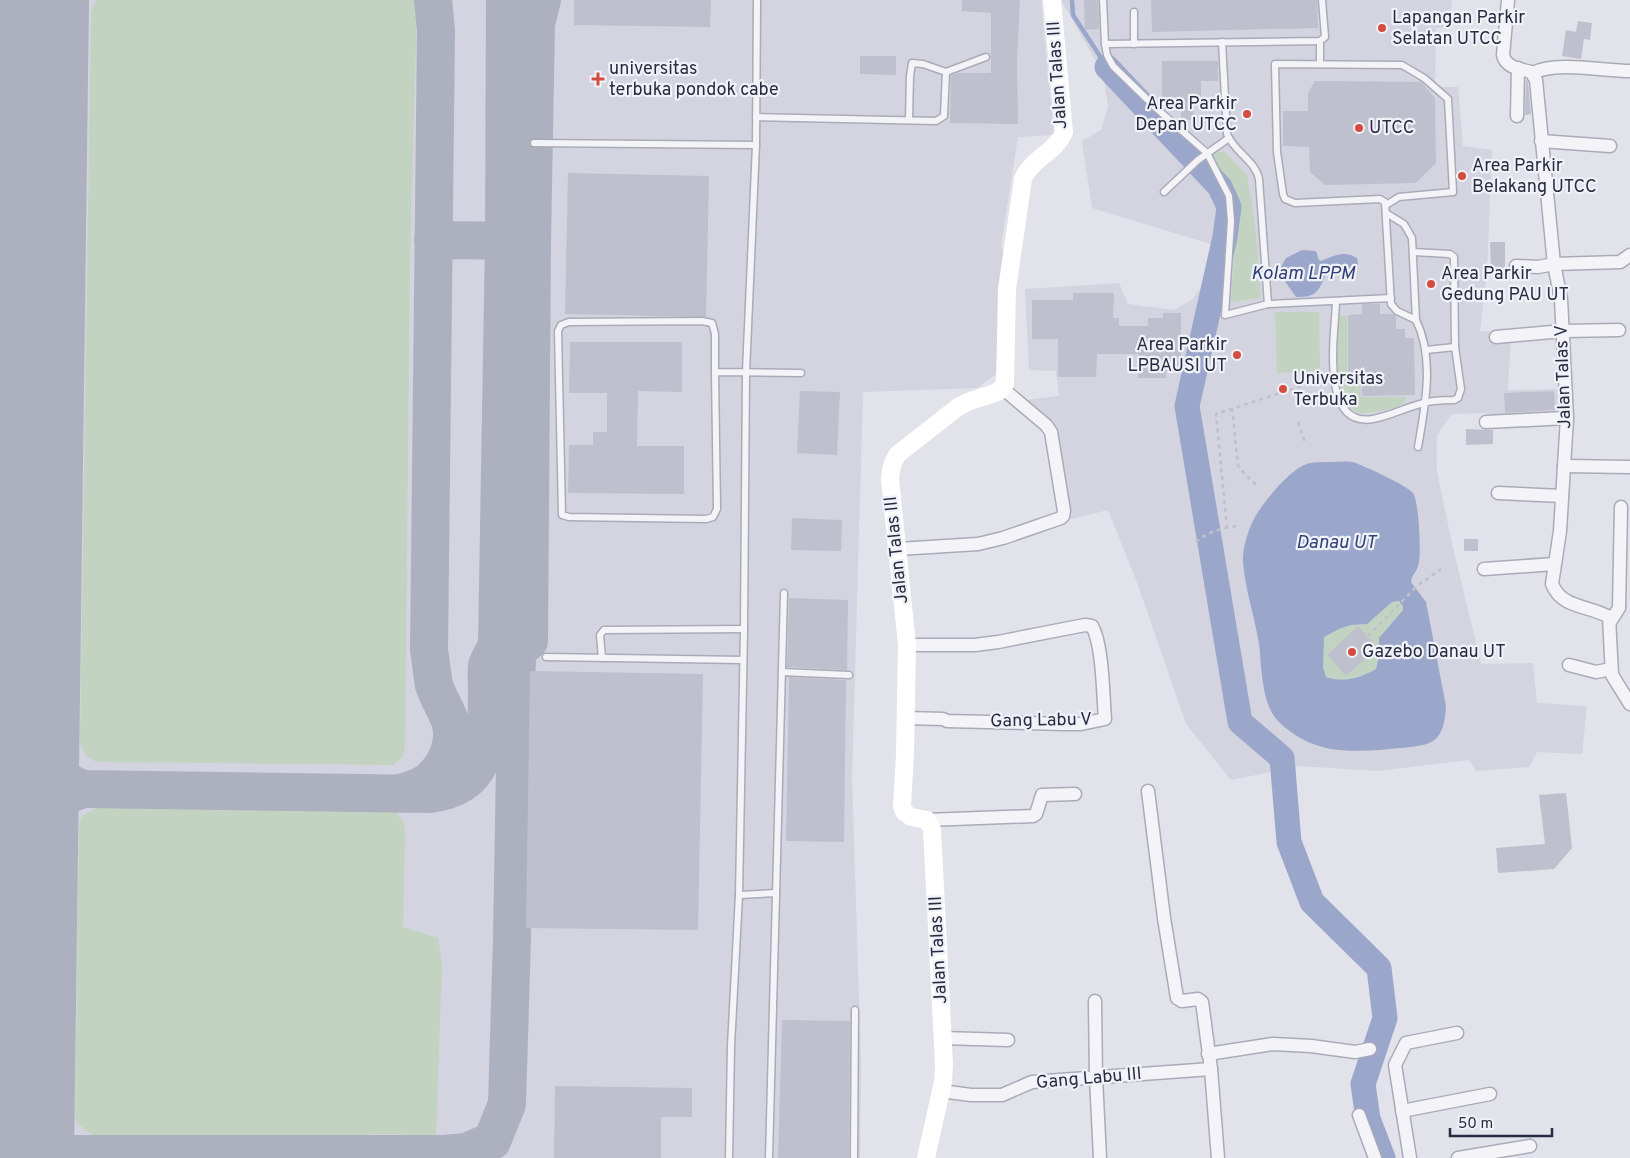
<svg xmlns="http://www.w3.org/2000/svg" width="1630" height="1158" font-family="Overpass,sans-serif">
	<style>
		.built { fill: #d3d4df }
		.green { fill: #c2d4c1; fill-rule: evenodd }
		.water { fill: #9aa7cb; fill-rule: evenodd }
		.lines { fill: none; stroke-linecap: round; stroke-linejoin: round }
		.stream { stroke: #9aa7cb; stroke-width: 4.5 }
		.river { stroke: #9aa7cb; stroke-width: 25 }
		.taxiway { stroke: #adb0bf; stroke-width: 38 }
		.runway { stroke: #adb0bf; stroke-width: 92 }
		.building { fill: #bec0cd }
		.lane-casing { stroke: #aaabb8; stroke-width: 9 }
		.street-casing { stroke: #aaabb8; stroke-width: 15 }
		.path { stroke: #bfc0c9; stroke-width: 2.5; stroke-dasharray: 4 4; stroke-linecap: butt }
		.lane { stroke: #f4f4f8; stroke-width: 6 }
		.street { stroke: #f4f4f8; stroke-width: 12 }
		.secondary { stroke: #fff; stroke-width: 18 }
		.poi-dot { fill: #d44c41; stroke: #f0f2f7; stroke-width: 2 }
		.labels { text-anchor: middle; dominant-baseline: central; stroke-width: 4.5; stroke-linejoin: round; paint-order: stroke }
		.poi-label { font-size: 18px; fill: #282c42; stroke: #f0f2f7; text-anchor: start }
		.street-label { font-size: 18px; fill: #282c42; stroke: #f0f2f7 }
		.water-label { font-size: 19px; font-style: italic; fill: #314078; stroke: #f0f2f7 }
	</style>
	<rect width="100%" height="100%" fill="#e1e2ea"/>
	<g class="built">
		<polygon points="0,0 1041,0 1054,135 1018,137 1001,245 1007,263 996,374 977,388 863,392 852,777 861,1065 860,1158 0,1158"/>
		<polygon points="1061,0 1452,0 1450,27 1436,28 1435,87 1458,87 1463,146 1492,150 1487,271 1480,331 1511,333 1508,390 1559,389 1559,424 1505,425 1488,413 1452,414 1437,435 1437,471 1451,539 1481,664 1533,663 1537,703 1587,706 1582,754 1537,752 1529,767 1476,771 1469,760 1378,771 1300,766 1231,780 1186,724 1138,585 1108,510 1068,520 1054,436 1016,401 1059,396 1056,371 1029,370 1025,289 1119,283 1128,304 1174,310 1193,299 1209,275 1214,245 1092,208 1082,141 1101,130 1108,106 1103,74"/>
	</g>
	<g class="green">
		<path d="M97 0H415L417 4 410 268 405 747 403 757 393 765 97 762C87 758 83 753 80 743L91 11Z"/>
		<path d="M1216 152H1225L1247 175 1255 225 1261 298 1231 302C1232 272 1241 210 1230 185 1225 176 1214 167 1206 159Z"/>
		<polygon points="1275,312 1319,312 1320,371 1277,373"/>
		<path d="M1338 316H1347V376H1361V397H1406L1405 402C1397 409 1384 411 1373 412 1367 413 1360 414 1355 411 1332 397 1338 339 1338 316Z"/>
		<path d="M1399 601 1403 606V610L1379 638V656L1376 669C1360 678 1345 683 1326 678L1323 667V637L1339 629 1351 625 1367 624 1392 602ZM1358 627 1378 648 1346 676 1327 655Z"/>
		<path d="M100 808 395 811 404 823 405 835 403 927 438 938 442 962 436 1141 406 1143 401 1134H369L368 1142 104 1140C92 1135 82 1130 75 1118L79 822C84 813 90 810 100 808Z"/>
	</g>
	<g class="water">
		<path d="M1302 250 1315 251 1317 253 1318 258 1320 261C1334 257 1342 249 1357 258 1359 266 1359 269 1352 273L1336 271 1326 274C1318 292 1317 297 1296 297L1284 280 1281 267 1286 258Z"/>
		<path d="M1329 462C1337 462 1345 461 1352 462 1361 464 1408 486 1413 493 1419 502 1421 550 1419 562 1418 571 1412 574 1411 582L1426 602 1446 706C1444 742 1434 745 1401 748 1356 752 1316 757 1280 723 1261 706 1262 668 1259 644 1255 617 1245 590 1243 562 1242 547 1250 524 1258 512 1268 497 1292 467 1310 463 1316 462 1323 462 1329 462ZM1399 601 1403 606V610L1379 638V656L1376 669C1360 678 1344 683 1326 677L1323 667 1324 637 1339 629 1351 625 1367 624 1392 602Z"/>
	</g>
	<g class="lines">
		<polyline class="stream" points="1072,0 1073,15 1107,67"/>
		<polyline class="river" points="1107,67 1220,187 1229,207 1225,237 1187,406 1240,722 1282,758 1289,842 1312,902 1379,968 1385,1018 1363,1084 1368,1119 1383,1158"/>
		<g class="taxiway">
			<polyline points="43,2 43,0"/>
			<polyline points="532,241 536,24 542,0"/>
			<path d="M34 714C39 759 38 770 83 789L430 794C493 785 486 739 487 689 487 682 486 673 487 666 489 659 494 652 497 645L504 240 505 0"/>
			<path d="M401 793C411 790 422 787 430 780 446 766 457 742 450 721 446 709 438 698 434 685 432 674 431 662 429 650L436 31 433 0"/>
			<path d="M32 861C39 819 40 805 83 789"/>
			<polyline points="29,1154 443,1154 466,1152 492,1141 507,1104 512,938 517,651 529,641 532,241 433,240"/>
		</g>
		<polyline class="runway" points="28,1158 43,0"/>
	</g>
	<g class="building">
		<polygon points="574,0 711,0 710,27 574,25"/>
		<polygon points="962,0 1020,0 1017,58 1018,124 950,123 951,76 957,73 991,73 991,13 962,11"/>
		<polygon points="1084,0 1098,0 1099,29 1085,30"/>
		<polygon points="1151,0 1317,0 1318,28 1152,32"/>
		<polygon points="1578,21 1592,23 1590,40 1584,39 1581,59 1562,56 1566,30 1576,32"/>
		<polygon points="860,56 896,56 896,75 860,74"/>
		<polygon points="1162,61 1218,61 1218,81 1201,81 1201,106 1193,106 1194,120 1181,120 1181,106 1175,106 1175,97 1162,97"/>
		<polygon points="1526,79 1528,83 1531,114 1525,115"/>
		<polygon points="1315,81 1421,82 1435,98 1436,163 1416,183 1325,185 1310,172 1309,147 1283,146 1283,111 1308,111 1308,93"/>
		<polygon points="568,173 709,176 706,317 565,314"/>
		<polygon points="1490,242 1505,242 1505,271 1491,271"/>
		<polygon points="1073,293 1114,293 1113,318 1119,318 1119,326 1148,326 1148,318 1163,318 1163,313 1181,313 1181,371 1166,371 1166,378 1138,378 1138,354 1097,354 1096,377 1058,377 1058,339 1032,339 1032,300 1073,300"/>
		<polygon points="1362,304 1380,304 1380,314 1393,314 1396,316 1396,329 1405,329 1405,338 1414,338 1415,395 1362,396 1362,375 1348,375 1348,315 1362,314"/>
		<polygon points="570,342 682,342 682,392 638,391 637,446 684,446 684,494 568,493 569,445 593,445 593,432 607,432 607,393 569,393"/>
		<polygon points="800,391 840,392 837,455 797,453"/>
		<polygon points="1554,391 1555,410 1505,413 1504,393"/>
		<polygon points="1466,429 1493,430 1493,444 1466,445"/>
		<polygon points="792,518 842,520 841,551 791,550"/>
		<rect x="1464" y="539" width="14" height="12"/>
		<polygon points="789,598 848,600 847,670 787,667"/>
		<polygon points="1358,626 1378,648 1346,676 1327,655"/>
		<polygon points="530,671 703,674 698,930 526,928"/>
		<polygon points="789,677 846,680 844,842 786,841"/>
		<polygon points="1566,793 1572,848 1554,869 1498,873 1496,848 1545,844 1539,795"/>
		<polygon points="782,1020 850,1021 849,1158 778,1158"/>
		<polygon points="555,1086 692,1088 692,1117 661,1117 661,1158 554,1158"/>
	</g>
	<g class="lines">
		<defs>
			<g id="lane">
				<polyline points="1103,0 1105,44 1320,41 1325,37 1322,0"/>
				<path d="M1222 42 1227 134C1234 152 1255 160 1259 179L1268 304"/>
				<polyline points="1105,44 1107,55 1113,66 1156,108 1207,153 1229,196 1231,221 1225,315 1268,304 1391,298"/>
				<polyline points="1134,44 1134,12"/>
				<polyline points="1320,64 1320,41"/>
				<polyline points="756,117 936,121 944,116 946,72 986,57"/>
				<polyline points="909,119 910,76 912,63 923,64 946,72"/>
				<polyline points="534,143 756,145"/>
				<polyline points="1164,192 1198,160 1229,138"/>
				<path d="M1386 205 1399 197 1453 192 1448 99 1424 78 1402 65 1275 64 1277 152 1283 194 1285 199 1295 203 1380 199 1385 202 1391 304 1397 311 1416 320C1435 359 1425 406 1418 447"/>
				<polyline points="1386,213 1404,224 1412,238 1416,320"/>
				<polyline points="1413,252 1450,254 1454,257 1455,347"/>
				<path d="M1336 302C1335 334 1319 428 1373 419 1391 416 1406 407 1424 403 1433 400 1445 400 1454 400L1458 398 1461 389 1455 347 1426 350"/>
				<polyline points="715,372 715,334 712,323 702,321 569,322 561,325 558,331 562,515 569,517 706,519 713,517 717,509 715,372 801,373"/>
				<polyline points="546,657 743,660"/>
				<polyline points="602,658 600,635 604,630 744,629"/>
				<polyline points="782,672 849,675"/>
				<polyline points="739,895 776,893"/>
				<polyline points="729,1158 731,1046 739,895 744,629 746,372 756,145 757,0"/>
				<polyline points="769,1158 784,593"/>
				<polyline points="854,1158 855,1010"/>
			</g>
			<g id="street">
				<path d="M1508 0 1503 55C1506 68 1520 69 1531 72L1536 80 1554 264 1561 299 1567 418 1560 531 1552 584C1562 609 1589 605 1609 617L1612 675 1630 704"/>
				<path d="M1533 73C1556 61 1603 71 1630 71"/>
				<polyline points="1517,116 1518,68"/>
				<polyline points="1541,141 1610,146"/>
				<polyline points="1516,266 1538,267 1554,264 1620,262 1630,255"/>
				<polyline points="1496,337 1563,331 1619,330"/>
				<polyline points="1486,422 1567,418"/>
				<polyline points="1564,466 1630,467"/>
				<polyline points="1498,493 1562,496"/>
				<polyline points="898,549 978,544 1003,538 1061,518 1063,516 1064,511 1051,432 1046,425 1002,388"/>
				<polyline points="1484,569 1554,564"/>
				<polyline points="1610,622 1619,608 1621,507"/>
				<polyline points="1569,665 1596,672 1611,669"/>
				<path d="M906 718 943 719 947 721 1064 724H1081L1105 719C1103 696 1103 645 1092 626L1085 625 998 642 975 645H907"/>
				<polyline points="1148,791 1164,918 1177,998 1182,1001 1198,999 1202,1002 1211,1069 1218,1158"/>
				<polyline points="927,820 1033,816 1036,814 1042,795 1075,794"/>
				<polyline points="1095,1001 1096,1078 1100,1158"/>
				<polyline points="943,1038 1008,1040"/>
				<polyline points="1208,1054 1273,1044 1311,1046 1355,1052 1370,1049"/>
				<polyline points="941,1091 971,1095 1002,1095 1032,1082 1211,1069"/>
				<polyline points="1402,1111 1490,1094"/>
				<polyline points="1359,1115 1375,1158"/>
				<polyline points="1410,1158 1395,1065 1406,1043 1457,1033"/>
				<polyline points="1458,1158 1530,1146"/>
			</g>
		</defs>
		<use href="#lane" class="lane-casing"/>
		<use href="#street" class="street-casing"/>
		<g class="path">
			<polyline points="1232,408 1238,465 1242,471 1256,485"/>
			<polyline points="1298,422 1305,443"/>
			<polyline points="1227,528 1216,414 1326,378"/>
			<path d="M1196 542C1207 532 1222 528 1237 526"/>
			<polyline points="1368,636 1417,586 1441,569"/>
		</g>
		<use href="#lane" class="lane"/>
		<use href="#street" class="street"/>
		<path class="secondary" d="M926 1158 943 1082 944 1065 932 829 927 820 911 817 904 812 902 806 905 754 907 645 890 479C891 469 892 462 898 454L958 407 970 401 998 392 1005 384 1007 289 1023 179C1031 159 1056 152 1064 132L1052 0"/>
	</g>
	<g class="poi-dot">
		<circle cx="1382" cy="28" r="5"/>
		<path d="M595.5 71.5h5v5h5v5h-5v5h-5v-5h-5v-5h5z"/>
		<circle cx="1247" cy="114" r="5"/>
		<circle cx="1359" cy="128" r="5"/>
		<circle cx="1462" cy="176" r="5"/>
		<circle cx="1431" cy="284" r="5"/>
		<circle cx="1237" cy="355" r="5"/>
		<circle cx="1283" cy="389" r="5"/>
		<circle cx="1352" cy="652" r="5"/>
	</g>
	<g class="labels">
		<g class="poi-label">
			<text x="1392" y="18">Lapangan Parkir<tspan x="1392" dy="21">Selatan UTCC</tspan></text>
			<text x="609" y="69">universitas<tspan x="609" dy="21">terbuka pondok cabe</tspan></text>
			<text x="1237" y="104" text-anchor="end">Area Parkir<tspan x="1237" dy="21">Depan UTCC</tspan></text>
			<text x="1369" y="128">UTCC</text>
			<text x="1472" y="166">Area Parkir<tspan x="1472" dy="21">Belakang UTCC</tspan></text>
			<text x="1441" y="274">Area Parkir<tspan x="1441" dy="21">Gedung PAU UT</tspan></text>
			<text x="1227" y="345" text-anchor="end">Area Parkir<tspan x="1227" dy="21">LPBAUSI UT</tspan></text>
			<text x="1293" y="379">Universitas<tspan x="1293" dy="21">Terbuka</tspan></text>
			<text x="1362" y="652">Gazebo Danau UT</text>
		</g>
		<g class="street-label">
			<text transform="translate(1058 75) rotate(-94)">Jalan Talas III</text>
			<text transform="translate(1564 377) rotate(-92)">Jalan Talas V</text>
			<text transform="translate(897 550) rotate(-96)">Jalan Talas III</text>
			<text transform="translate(1041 721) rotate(-1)">Gang Labu V</text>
			<text transform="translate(939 950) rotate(-93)">Jalan Talas III</text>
			<text transform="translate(1089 1079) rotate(-5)">Gang Labu III</text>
		</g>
		<g class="water-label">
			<text x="1303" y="274">Kolam LPPM</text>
			<text x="1336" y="543">Danau UT</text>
		</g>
	</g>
	<path d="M1450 1128v8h102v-8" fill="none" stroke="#282c42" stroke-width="2.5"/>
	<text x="1458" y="1128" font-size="15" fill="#282c42" stroke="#f0f2f7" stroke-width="4" paint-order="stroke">50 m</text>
</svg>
